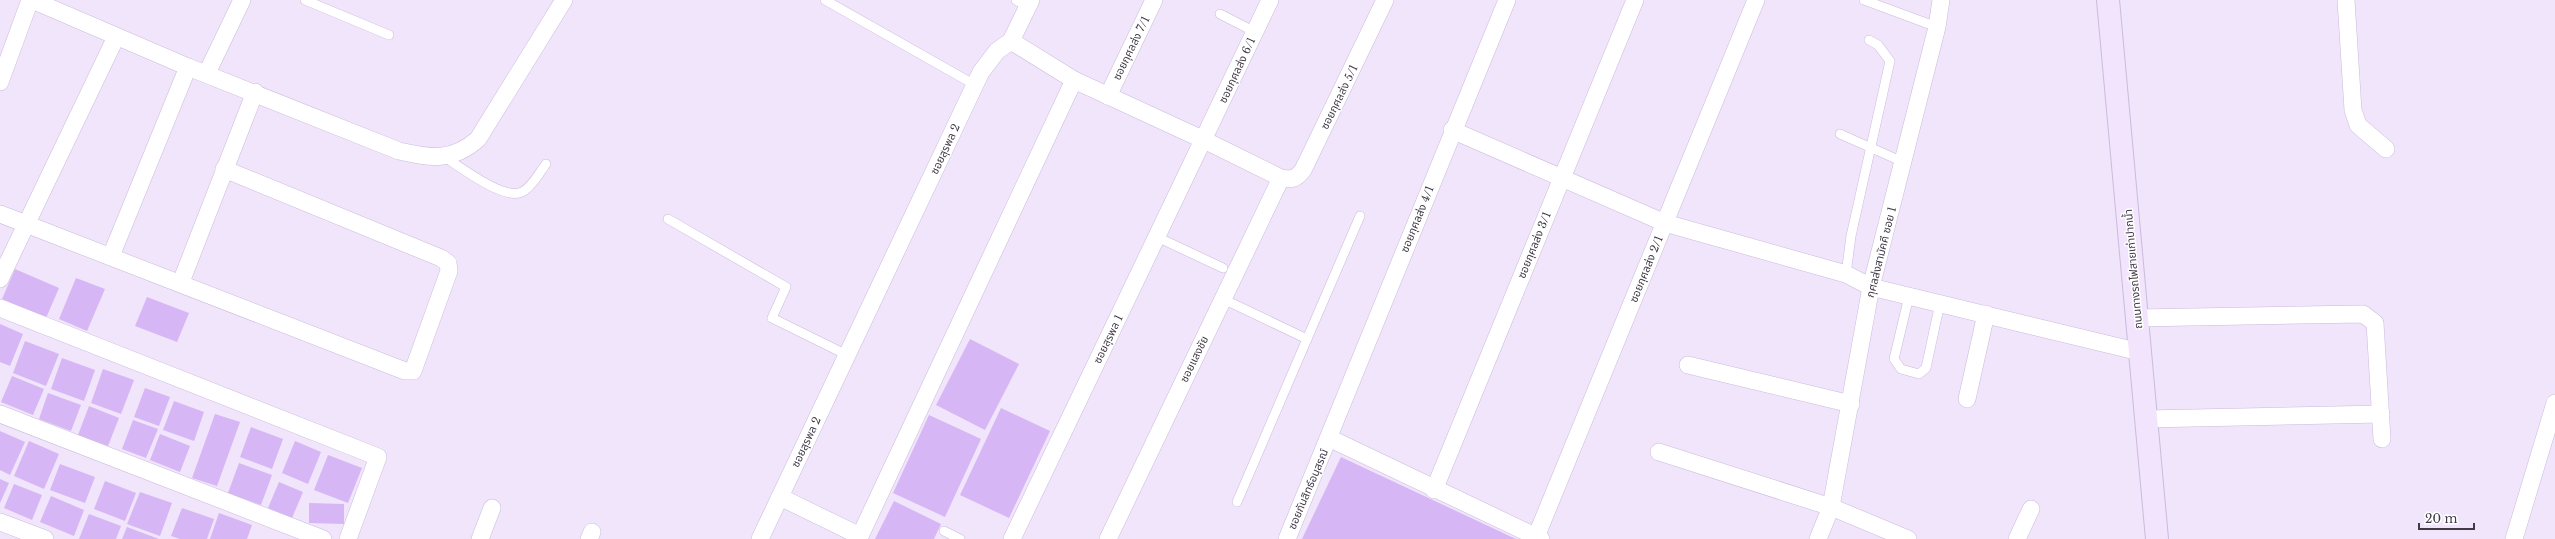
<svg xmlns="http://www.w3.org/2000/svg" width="2555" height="539" font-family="'Libre Baskerville','Noto Sans Thai',serif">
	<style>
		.building { fill: #d7b6f6 }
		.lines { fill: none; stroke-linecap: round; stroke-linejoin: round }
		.lane-casing { stroke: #cbbbdc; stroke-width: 10 }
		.street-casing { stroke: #cbbbdc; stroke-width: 18 }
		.secondary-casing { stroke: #cbbbdc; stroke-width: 24 }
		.lane { stroke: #fff; stroke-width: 9 }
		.street { stroke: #fff; stroke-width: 17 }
		.secondary { stroke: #f1e4fc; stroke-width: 22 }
		.labels { text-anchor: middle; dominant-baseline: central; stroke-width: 3; stroke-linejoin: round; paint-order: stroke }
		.street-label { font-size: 11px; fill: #403946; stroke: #fff }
	</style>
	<rect width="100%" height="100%" fill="#f0e5fa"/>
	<g class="building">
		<polygon points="15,269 59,288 46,318 2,299"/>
		<polygon points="76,278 105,289 87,331 59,319"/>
		<polygon points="147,297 189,313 177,342 135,326"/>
		<polygon points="0,324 23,334 10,366 0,362"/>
		<polygon points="970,339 1019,364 985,430 936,405"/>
		<polygon points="25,341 59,354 46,386 13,373"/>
		<polygon points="62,358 95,370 84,401 51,389"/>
		<polygon points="103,369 134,380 121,414 91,403"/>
		<polygon points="12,376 44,389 33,415 1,402"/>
		<polygon points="145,388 170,397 159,426 134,417"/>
		<polygon points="48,393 81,405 71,431 39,419"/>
		<polygon points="174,401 204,412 194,441 163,430"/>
		<polygon points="89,406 119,418 108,446 78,435"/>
		<polygon points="1001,408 1050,431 1009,518 960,495"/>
		<polygon points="215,414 240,422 217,486 192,478"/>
		<polygon points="929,415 981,439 945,517 893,493"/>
		<polygon points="133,420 158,429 146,458 122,449"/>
		<polygon points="251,427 283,439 272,469 240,457"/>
		<polygon points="0,431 25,442 10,475 0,470"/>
		<polygon points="160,434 190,446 180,472 150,460"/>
		<polygon points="29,441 59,454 44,489 14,476"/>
		<polygon points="295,441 321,452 308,484 282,473"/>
		<polygon points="328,455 362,468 348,503 314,490"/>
		<polygon points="1341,457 1516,539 1302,539"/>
		<polygon points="239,463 272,475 261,505 228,493"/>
		<polygon points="60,464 95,477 85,503 50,490"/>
		<polygon points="0,479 9,483 0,503"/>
		<polygon points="105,481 136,493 125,521 94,509"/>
		<polygon points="279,482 303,492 292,518 268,508"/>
		<polygon points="14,484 42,495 32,520 4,508"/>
		<polygon points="140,492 172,503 160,536 127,524"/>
		<polygon points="51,496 84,510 74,536 40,522"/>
		<polygon points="894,501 941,524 934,539 875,539"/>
		<polygon points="309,503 344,504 344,524 309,523"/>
		<polygon points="182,508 214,519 207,539 180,539 171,536"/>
		<polygon points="219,513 252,525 247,539 210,539"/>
		<polygon points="89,514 121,526 116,539 79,539"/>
		<polygon points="127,527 159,539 122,539"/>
	</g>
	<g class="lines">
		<defs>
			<g id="lane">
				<polyline points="305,0 389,35"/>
				<polyline points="825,0 975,85"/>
				<polyline points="1016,0 1028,7"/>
				<polyline points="1864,0 1937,27"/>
				<polyline points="1220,14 1255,32"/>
				<polyline points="1840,134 1903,162"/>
				<path d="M443 156C459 166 504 201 522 192 532 187 539 173 546 164"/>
				<polyline points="668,219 786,287 772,318 847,355"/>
				<polyline points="1157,237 1223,268"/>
				<polyline points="1846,274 1851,236 1890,61 1878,45 1869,40"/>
				<polyline points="1909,296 1894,359 1901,369 1919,374 1926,368 1940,303"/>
				<polyline points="1223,299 1307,339 1237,502"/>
				<polyline points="1307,339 1360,216"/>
				<polyline points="944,531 960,539"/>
			</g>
			<g id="street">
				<path d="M32 0 188 67 399 151C431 158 452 162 478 139L564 0"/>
				<polyline points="2346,0 2353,110 2358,125 2386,149"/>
				<polyline points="1011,41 1031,0"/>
				<polyline points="207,73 242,0"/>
				<polyline points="0,82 30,0"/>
				<polyline points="1108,96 1154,0"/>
				<polyline points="1452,130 1665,223 1846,274 1871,287 2140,352"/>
				<polyline points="0,214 405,371 413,371 449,271 448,263 441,258 224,169"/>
				<polyline points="111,256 188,67"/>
				<polyline points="0,279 116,37"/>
				<polyline points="181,282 255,92"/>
				<polyline points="0,308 378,457 348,539"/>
				<polyline points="2137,318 2363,314 2375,323 2382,439"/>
				<polyline points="1688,365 1851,404"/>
				<polyline points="1967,399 1986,314"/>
				<polyline points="0,414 323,539"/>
				<polyline points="2147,419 2381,414"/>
				<polyline points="1329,438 1541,539"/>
				<polyline points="1659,452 1831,507 1908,539"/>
				<polyline points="1434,490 1635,0"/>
				<polyline points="780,497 860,536 1074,80"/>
				<polyline points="0,522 45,539"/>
				<polyline points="1536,537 1756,0"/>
				<polyline points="480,539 492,508"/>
				<polyline points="589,539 592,532"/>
				<path d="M760 539 981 72 997 51 1011 41 1074 80 1204 140 1281 178C1292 180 1296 179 1303 170L1385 0"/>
				<polyline points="1012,539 1270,0"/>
				<polyline points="1108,539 1281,178"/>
				<polyline points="1287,539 1507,0"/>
				<polyline points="1818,539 1831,507 1871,287 1937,27 1941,0"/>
				<polyline points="2017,539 2031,509"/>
				<polyline points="2514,539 2555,403"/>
			</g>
			<polyline id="secondary" points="2108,0 2157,539"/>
		</defs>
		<use href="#lane" class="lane-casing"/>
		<use href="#street" class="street-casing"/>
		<use href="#secondary" class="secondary-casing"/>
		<use href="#lane" class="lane"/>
		<use href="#street" class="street"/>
		<use href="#secondary" class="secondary"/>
	</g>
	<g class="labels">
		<g class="street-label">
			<text transform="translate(1131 48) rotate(-64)">ซอยกุศลส่ง 7/1</text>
			<text transform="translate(1237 70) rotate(-65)">ซอยกุศลส่ง 6/1</text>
			<text transform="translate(1339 97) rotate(-64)">ซอยกุศลส่ง 5/1</text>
			<text transform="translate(945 149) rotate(-65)">ซอยสุรพล 2</text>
			<text transform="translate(1417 219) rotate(-68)">ซอยกุศลส่ง 4/1</text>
			<text transform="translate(1534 245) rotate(-68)">ซอยกุศลส่ง 3/1</text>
			<text transform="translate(1881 252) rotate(-76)">กุศลส่งสามัคคี ซอย 1</text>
			<text transform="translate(1646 269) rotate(-68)">ซอยกุศลส่ง 2/1</text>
			<text transform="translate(2133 269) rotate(-95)">ถนนทางรถไฟสายเก่าปากน้ำ</text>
			<text transform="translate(1108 339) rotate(-64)">ซอยสุรพล 1</text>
			<text transform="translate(1194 359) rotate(-64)">ซอยแสงชัย</text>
			<text transform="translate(806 442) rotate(-65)">ซอยสุรพล 2</text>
			<text transform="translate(1308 489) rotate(-67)">ซอยกันสิทธ์อนุสรณ์</text>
		</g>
	</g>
	<path d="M2419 523v6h55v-6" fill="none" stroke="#403946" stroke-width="2"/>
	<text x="2425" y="523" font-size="12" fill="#403946" stroke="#ffffff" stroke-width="3" paint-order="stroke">20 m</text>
</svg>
